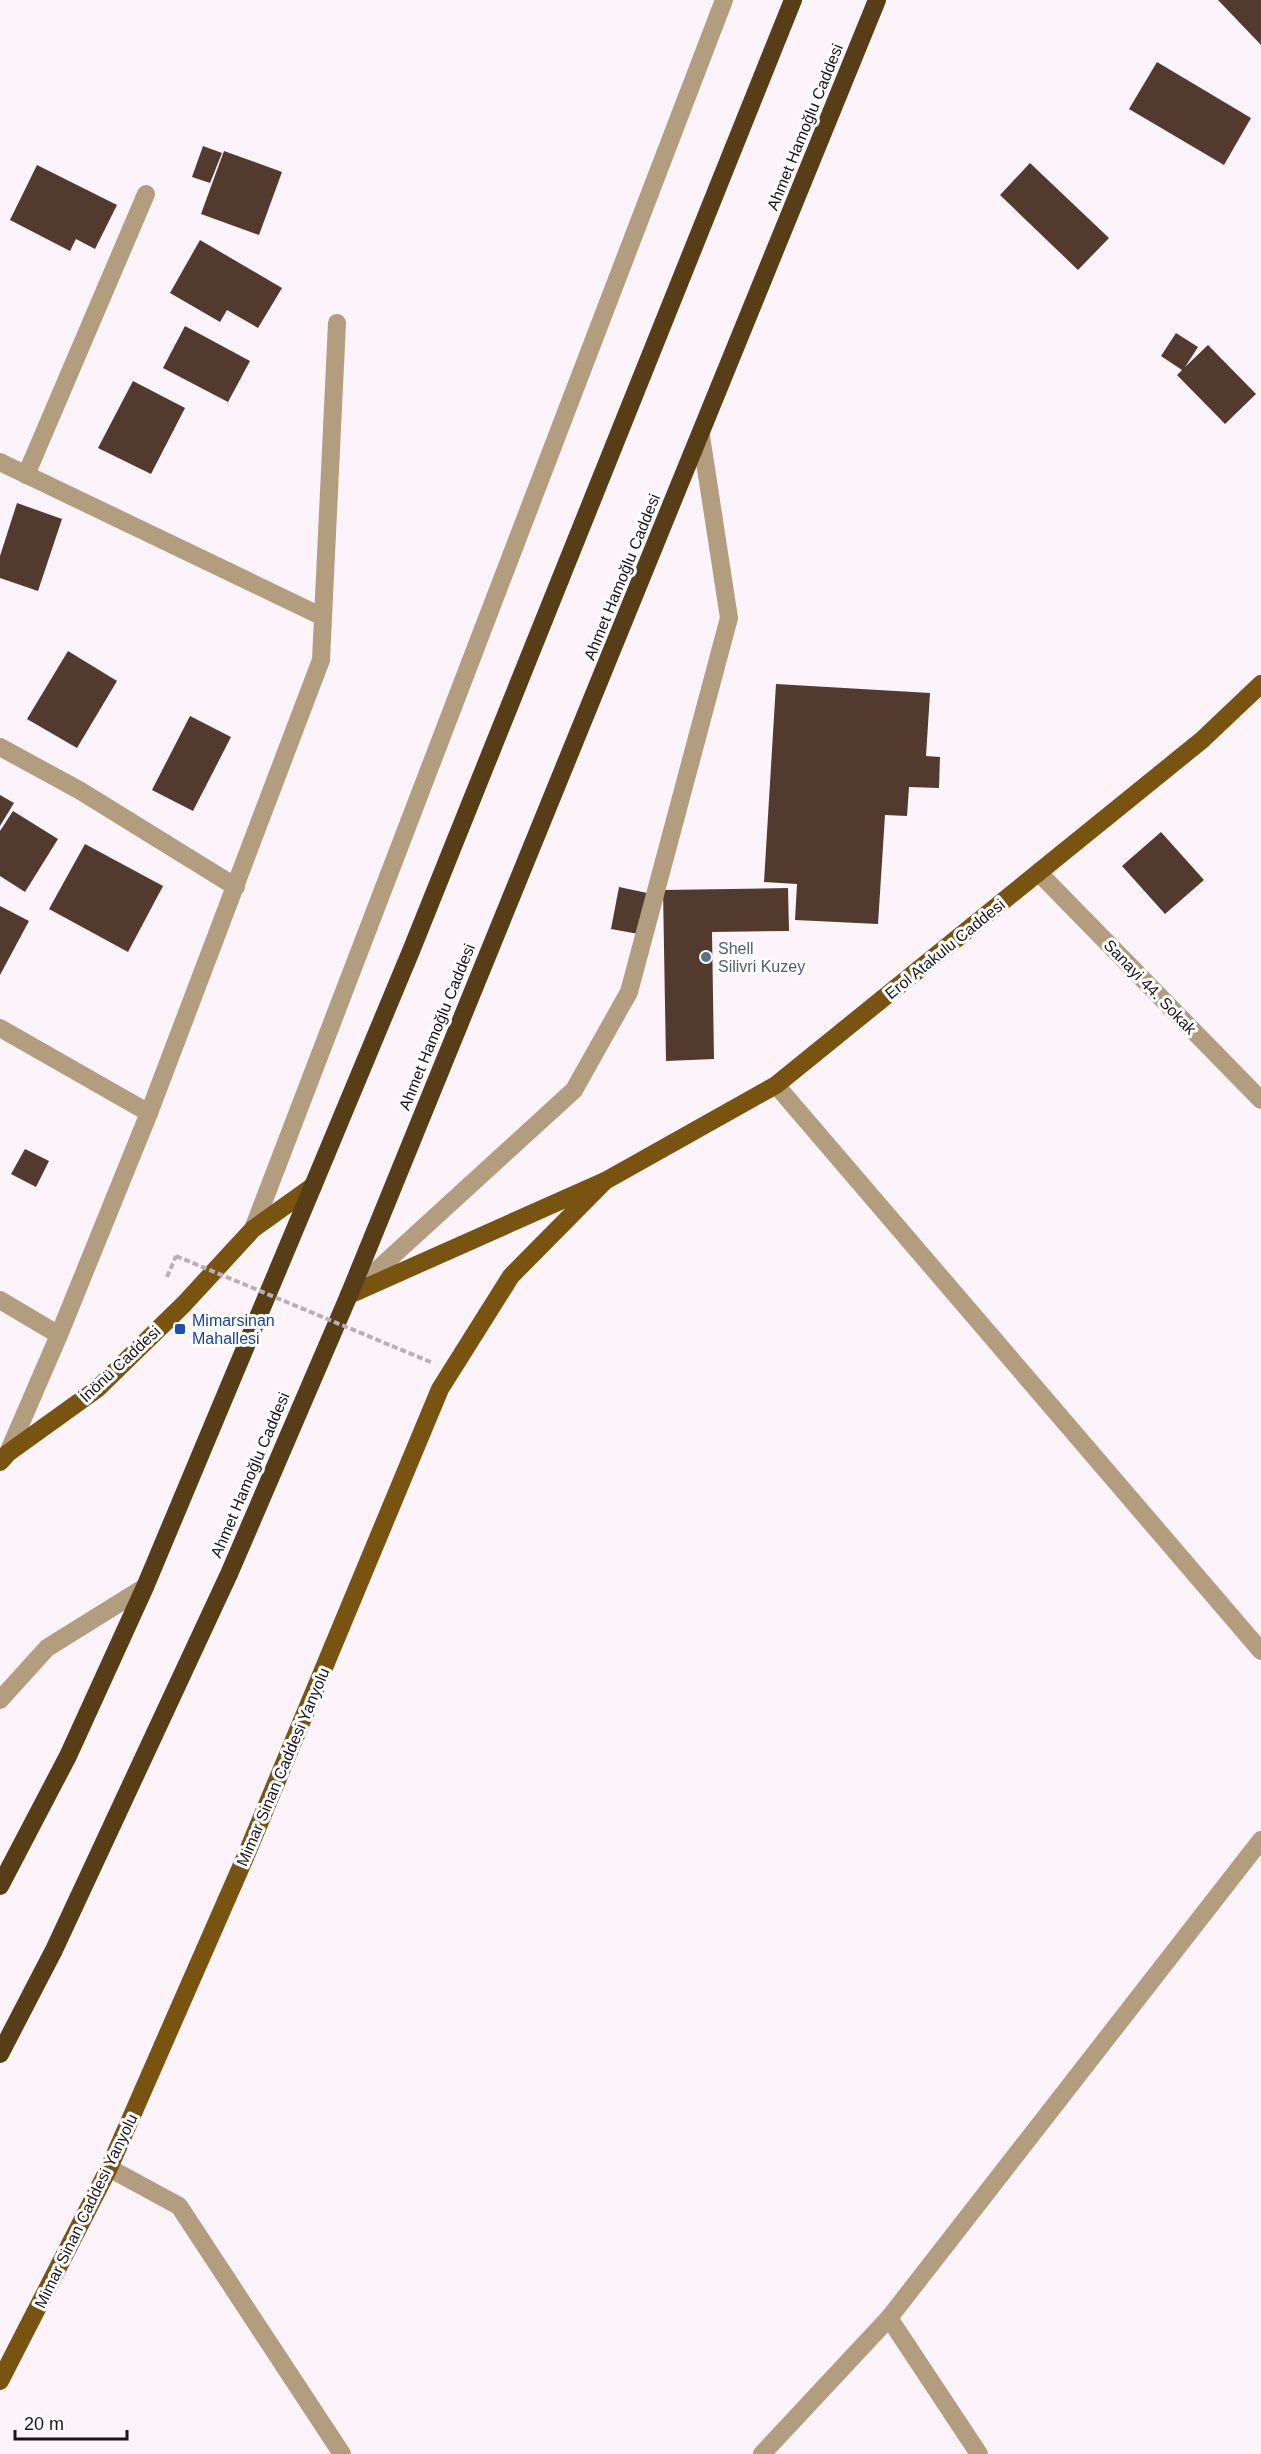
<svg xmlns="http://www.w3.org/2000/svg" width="1261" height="2454" font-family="Arial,sans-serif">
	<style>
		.building { fill: #523b2e }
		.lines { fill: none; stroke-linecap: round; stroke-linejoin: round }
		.path { stroke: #b9afb7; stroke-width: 4; stroke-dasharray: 6 3; stroke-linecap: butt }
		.minor { stroke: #b39d7f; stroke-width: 18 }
		.major { stroke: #795310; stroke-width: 18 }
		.highway { stroke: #573e16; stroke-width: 18 }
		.path-bridge { stroke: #b9afb7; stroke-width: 4; stroke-dasharray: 6 3; stroke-linecap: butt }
		.service-dot { fill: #5c6f8a; stroke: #fff; stroke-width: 2 }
		.transit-dot { fill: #1a4fb4; stroke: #fff; stroke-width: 2 }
		.labels { text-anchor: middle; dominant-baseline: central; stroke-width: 6; stroke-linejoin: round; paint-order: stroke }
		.street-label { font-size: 16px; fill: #1d151d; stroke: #fff }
		.service-label { font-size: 16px; fill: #4e5e75; stroke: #fff; text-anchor: start }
		.transit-label { font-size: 16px; fill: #164399; stroke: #fff; text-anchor: start }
	</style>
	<rect width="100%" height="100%" fill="#fdf3fb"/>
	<g class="building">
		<polygon points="1218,0 1261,0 1261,45"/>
		<polygon points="1157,62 1251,118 1224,165 1129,109"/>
		<polygon points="203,146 222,153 210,183 192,177"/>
		<polygon points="224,151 282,172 259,235 201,214"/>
		<polygon points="1030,163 1109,238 1078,270 1000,195"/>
		<polygon points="37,165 117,205 95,249 76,239 70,251 10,220"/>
		<polygon points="200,240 282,288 258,328 227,310 220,322 170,293"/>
		<polygon points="185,326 250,361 228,402 163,368"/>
		<polygon points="1176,333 1198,347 1185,367 1208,345 1256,394 1225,424 1177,375 1182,370 1161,356"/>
		<polygon points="133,381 185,408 151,474 98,448"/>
		<polygon points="17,503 62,519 38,591 0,578 0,556"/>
		<polygon points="68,651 117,681 77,748 27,719"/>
		<polygon points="776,684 930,693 926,756 940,757 939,788 909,787 907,816 885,815 878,924 795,920 797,884 764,882"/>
		<polygon points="190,716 231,737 193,811 152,790"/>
		<polygon points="0,795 14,803 0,826"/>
		<polygon points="13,811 58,839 25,892 0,876 0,831"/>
		<polygon points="1161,832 1204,880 1165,914 1122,866"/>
		<polygon points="85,844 163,886 128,952 49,909"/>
		<polygon points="619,887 652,894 644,935 611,929"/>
		<polygon points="788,888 789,931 712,932 714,1059 666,1061 663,890"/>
		<polygon points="0,906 29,921 0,975"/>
		<polygon points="25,1149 49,1161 36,1187 11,1174"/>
	</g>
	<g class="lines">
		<polyline class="path" points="167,1277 176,1256"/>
		<g class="minor">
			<polyline points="0,462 323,617"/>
			<polyline points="26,475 146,194"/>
			<polyline points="0,747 79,790 236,887"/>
			<polyline points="1039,873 1261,1100"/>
			<polyline points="0,1028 149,1113"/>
			<polyline points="776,1085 1261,1651"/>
			<polyline points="253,1229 724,0"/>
			<polyline points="353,1292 574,1090 629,992 729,618 701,436"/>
			<polyline points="0,1300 59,1335"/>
			<polyline points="8,1453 59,1335 149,1113 321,660 337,323"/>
			<polyline points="0,1700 47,1648 145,1587"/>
			<polyline points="109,2168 179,2206 342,2454"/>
			<polyline points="889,2318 979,2454"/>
			<polyline points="762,2454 889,2318 1261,1840"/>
		</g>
		<g class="major">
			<polyline points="349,1295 605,1181 776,1085 1202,740 1261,684"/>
			<polyline points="0,1462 8,1453 97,1389 184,1304 253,1229 313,1186"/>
			<polyline points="0,2381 109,2168 244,1860 440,1389 511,1276 605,1181"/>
		</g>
		<g class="highway">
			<polyline points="0,1886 68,1756 145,1587 313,1186 411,951 793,0"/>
			<polyline points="0,2054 54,1950 229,1574 349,1295 877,0"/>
		</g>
		<polyline class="path-bridge" points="176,1256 433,1363"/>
	</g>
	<circle class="service-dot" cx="706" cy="957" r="6"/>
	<rect class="transit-dot" x="174" y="1323" width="12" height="12" rx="3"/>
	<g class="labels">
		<g class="street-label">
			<text transform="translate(805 127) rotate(-68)">Ahmet Hamoğlu Caddesi</text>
			<text transform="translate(622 577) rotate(-68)">Ahmet Hamoğlu Caddesi</text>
			<text transform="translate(945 949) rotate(-39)">Erol Atakulu Caddesi</text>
			<text transform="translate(1150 987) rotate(46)">Sanayi 44. Sokak</text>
			<text transform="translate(437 1027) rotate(-68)">Ahmet Hamoğlu Caddesi</text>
			<text transform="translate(120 1364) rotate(-43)">İnönü Caddesi</text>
			<text transform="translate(250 1475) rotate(-67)">Ahmet Hamoğlu Caddesi</text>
			<text transform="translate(283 1767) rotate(-67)">Mimar Sinan Caddesi Yanyolu</text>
			<text transform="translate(86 2211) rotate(-64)">Mimar Sinan Caddesi Yanyolu</text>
		</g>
		<g class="service-label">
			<text x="718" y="948">Shell<tspan x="718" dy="18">Silivri Kuzey</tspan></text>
		</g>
		<g class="transit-label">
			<text x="192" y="1320">Mimarsinan<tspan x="192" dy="18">Mahallesi</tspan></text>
		</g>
	</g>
	<path d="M15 2430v9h112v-9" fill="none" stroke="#1d151d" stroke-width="3"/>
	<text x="24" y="2430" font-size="18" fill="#1d151d" stroke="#ffffff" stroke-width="4.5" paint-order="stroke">20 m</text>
</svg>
